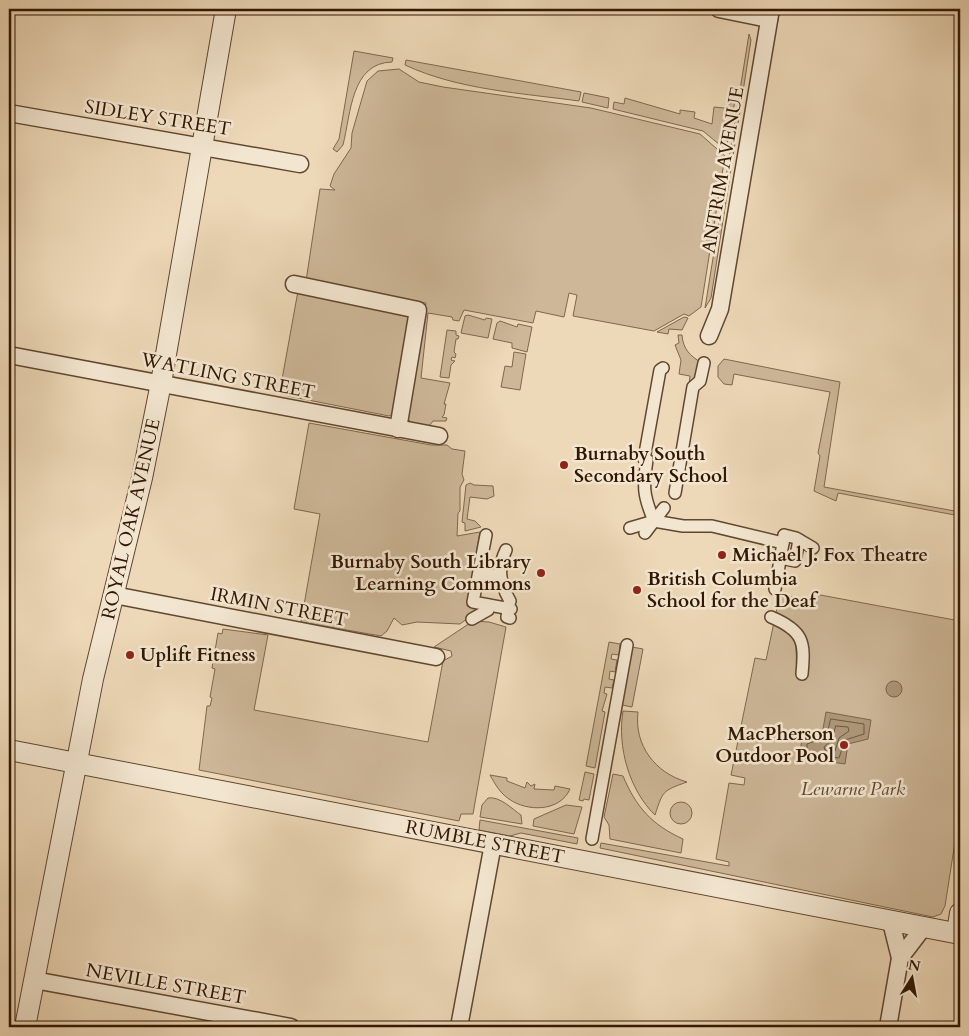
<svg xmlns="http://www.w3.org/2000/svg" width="969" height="1036" font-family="Cardo,serif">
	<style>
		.green { fill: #cdb798; stroke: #7f674d }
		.water { fill: #ad9679; stroke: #7b6349 }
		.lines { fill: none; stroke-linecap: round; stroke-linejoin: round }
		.shore { stroke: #6f563e; stroke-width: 1 }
		.pedestrian-casing { stroke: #60472f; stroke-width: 14 }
		.minor-casing { stroke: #60472f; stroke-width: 19 }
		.tertiary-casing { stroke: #60472f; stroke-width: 22 }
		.pedestrian { stroke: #f3e6d0; stroke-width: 11 }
		.minor { stroke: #f3e6d0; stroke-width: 16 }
		.tertiary { stroke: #f3e6d0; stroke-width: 20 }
		.poi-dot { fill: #8f2418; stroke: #f3e6d0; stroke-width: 2 }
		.labels { text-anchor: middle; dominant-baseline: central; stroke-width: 5; stroke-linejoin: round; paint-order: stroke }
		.street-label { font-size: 19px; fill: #311702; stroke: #f3e6d0 }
		.poi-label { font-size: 19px; font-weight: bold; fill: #311702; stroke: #f3e6d0; text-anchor: start }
		.park-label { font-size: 19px; font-style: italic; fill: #60472f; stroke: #f3e6d0 }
	</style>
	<rect width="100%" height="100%" fill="#edd8b7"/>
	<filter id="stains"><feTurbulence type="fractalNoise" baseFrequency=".004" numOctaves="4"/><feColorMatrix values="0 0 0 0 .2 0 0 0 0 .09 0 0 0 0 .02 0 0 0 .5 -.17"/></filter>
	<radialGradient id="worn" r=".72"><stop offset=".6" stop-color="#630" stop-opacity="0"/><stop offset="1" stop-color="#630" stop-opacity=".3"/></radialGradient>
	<g class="green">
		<polygon points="749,34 751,40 711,298 705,308"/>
		<path d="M354 51 393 58 392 62C351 63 351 113 343 145L337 152 333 149 339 139Z"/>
		<path d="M406 60 581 92 579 101C521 93 459 90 405 65Z"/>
		<polygon points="399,69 419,82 443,87 591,108 700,134 725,156 701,307 689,316 684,314 654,331 573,316 577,295 569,293 564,317 536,311 533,323 464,310 459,321 453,320 452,317 428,313 421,378 450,383 444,404 446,404 444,415 442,417 447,418 446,421 433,421 429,426 412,423 408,419 408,409 426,303 306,281 320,189 335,190 330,186 334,174 351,148 352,133 367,81 378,71"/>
		<polygon points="584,93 609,98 608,108 582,102"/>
		<polygon points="625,98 680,114 680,110 695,112 694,118 712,124 714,107 724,108 735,100 726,150 703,131 613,109 614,102 624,104"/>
		<polygon points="298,291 410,311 393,414 389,416 288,396 282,392 281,385"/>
		<polygon points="468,315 485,320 486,318 492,319 488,338 461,333 465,316"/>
		<polygon points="684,317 688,318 682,330 669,329 668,334 657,332"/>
		<polygon points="500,321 517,327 518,324 532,327 527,352 512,348 512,343 493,339 497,323"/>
		<polygon points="447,330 456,331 456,335 459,336 458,339 456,339 454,352 456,354 455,358 452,357 451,360 455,361 451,365 449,378 440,377"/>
		<path d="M678 335H682C683 349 690 356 702 363L699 378 689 385 690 376 679 374 681 360 675 345 679 343Z"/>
		<polygon points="514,352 526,354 520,390 501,387 505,366 512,367"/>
		<polygon points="724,359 840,382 824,487 960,512 960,516 838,493 836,501 814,491 820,456 818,453 830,392 734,374 732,385 724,384 718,377 718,366"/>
		<polygon points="309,423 431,445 447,445 452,449 465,451 462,474 464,480 460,487 460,511 458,513 457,536 480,532 467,606 480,609 460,624 417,622 402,625 394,618 387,631 381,636 301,622 320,514 294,509"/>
		<polygon points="470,483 474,485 493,486 494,496 487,499 470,497 467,519 475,521 481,527 465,531 465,523 462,522 466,485"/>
		<polygon points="780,594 814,601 815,594 960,621 960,810 945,906 941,914 933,917 600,848 601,843 729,866 729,862 716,859 729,783 744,785 745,778 731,775 755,658 766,660"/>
		<polygon points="473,621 489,622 506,627 473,814 461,814 459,821 199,770 207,706 210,706 212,698 210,697 215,669 212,668 218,633 222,634 223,629 268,635 254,710 428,742 443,661 452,656 451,651 434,647"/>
		<polygon points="609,642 620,644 619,655 612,654 611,659 617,660 615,672 610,671 609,679 614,680 612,688 605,687 604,693 607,694 602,711 605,712 595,768 586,766"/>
		<polygon points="632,647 643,649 632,707 622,705"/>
		<path d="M623 711 638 712C634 745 655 773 687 782 662 791 663 791 655 815 629 790 617 746 623 711Z"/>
		<polygon points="585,772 594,774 589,800 584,799 583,801 579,800"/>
		<path d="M613 774 623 776C636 807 652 825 683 839L681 853 610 839 609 825 604 817Z"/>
		<path d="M490 775 507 778V781L525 788 527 782 531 786 535 784 534 789 554 790 555 786 570 789C560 812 527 812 509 799 500 793 495 784 490 775Z"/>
		<path d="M488 798C500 796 512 809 521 815L522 824 480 817 482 805Z"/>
		<circle cx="681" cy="813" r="11"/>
		<polygon points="566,805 582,807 574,834 533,826 534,819"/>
		<polygon points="480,820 578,838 577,844 521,833 510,836 479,830"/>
	</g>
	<g class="water">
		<circle cx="894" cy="689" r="8"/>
		<polygon points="826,712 871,720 868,739 848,744 845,764 799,757 802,740 822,735"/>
	</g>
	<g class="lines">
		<g class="shore">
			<polygon points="831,719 864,724 864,734 845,740 839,758 807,753 807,744 826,737"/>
			<polygon points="836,726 848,727 849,731 839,738 835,751 825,750 824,747 832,740"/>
		</g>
		<defs>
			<g id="pedestrian">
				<polyline points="675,493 693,387 700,381 704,363"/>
				<path d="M654 521C643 495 643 487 647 460L644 459 660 370 663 368"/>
				<polyline points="630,528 654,521 683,526 712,526 783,543 775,589"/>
				<polyline points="645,533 664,508"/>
				<polyline points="486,535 473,602 511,609"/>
				<polyline points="783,543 784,535 796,538 813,548"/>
				<path d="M506 550C497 568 500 584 510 601"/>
				<polyline points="780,558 795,561 799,540"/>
				<polyline points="483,575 500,575"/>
				<polyline points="509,603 507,617 510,618"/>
				<path d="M771 617C804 631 805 642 802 674"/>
				<polyline points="472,619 488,610 488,605"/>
				<polyline points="592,839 627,645"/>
			</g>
			<g id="minor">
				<polyline points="719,9 769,19"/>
				<polyline points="9,113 300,164"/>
				<polyline points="294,284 418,310 398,429"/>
				<polyline points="709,336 720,309 771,9"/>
				<polyline points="9,355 439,436"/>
				<polyline points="114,595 436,657"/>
				<polyline points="900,958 923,928"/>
				<polyline points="34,980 291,1027"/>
				<polyline points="459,1027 493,844"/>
				<polyline points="888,1027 900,958 891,922"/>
			</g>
			<g id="tertiary">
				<polyline points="9,750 960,934"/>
				<polyline points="957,933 960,913"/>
				<polyline points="25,1027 93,679 142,478 161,383 226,9"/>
			</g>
		</defs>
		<use href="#pedestrian" class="pedestrian-casing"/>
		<use href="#minor" class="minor-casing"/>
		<use href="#tertiary" class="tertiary-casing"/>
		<use href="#pedestrian" class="pedestrian"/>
		<use href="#minor" class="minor"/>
		<use href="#tertiary" class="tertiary"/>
	</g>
	<g class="poi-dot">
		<circle cx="564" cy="465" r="5"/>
		<circle cx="722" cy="555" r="5"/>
		<circle cx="541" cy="573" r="5"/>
		<circle cx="637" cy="590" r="5"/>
		<circle cx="130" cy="655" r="5"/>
		<circle cx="844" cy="745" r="5"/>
	</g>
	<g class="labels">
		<g class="street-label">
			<text transform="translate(158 118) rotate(9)">SIDLEY STREET</text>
			<text transform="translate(723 170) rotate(-80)">ANTRIM AVENUE</text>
			<text transform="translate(228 376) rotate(11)">WATLING STREET</text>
			<text transform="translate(131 519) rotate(-77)">ROYAL OAK AVENUE</text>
			<text transform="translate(279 607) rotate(11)">IRMIN STREET</text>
			<text transform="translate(485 842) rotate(11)">RUMBLE STREET</text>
			<text transform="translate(166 984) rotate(10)">NEVILLE STREET</text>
		</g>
		<g class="poi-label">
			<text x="574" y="454">Burnaby South<tspan x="574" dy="22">Secondary School</tspan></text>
			<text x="732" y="555">Michael J. Fox Theatre</text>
			<text x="531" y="562" text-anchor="end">Burnaby South Library<tspan x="531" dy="22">Learning Commons</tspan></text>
			<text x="647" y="579">British Columbia<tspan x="647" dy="22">School for the Deaf</tspan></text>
			<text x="140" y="655">Uplift Fitness</text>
			<text x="834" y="734" text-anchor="end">MacPherson<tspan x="834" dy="22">Outdoor Pool</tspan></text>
		</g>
		<g class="park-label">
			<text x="853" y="789">Lewarne Park</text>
		</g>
	</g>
	<rect width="969" height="1036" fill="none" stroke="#edd8b7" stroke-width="30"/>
	<rect x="10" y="10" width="949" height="1016" fill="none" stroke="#311702" stroke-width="2.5"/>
	<rect x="15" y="15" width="939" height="1006" fill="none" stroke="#311702"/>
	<g transform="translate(912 978) rotate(11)" stroke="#f3e6d0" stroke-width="4" paint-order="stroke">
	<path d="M0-4L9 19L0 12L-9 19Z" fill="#311702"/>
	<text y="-8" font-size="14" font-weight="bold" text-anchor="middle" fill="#311702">N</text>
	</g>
	<rect width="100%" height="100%" filter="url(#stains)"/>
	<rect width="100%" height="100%" fill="url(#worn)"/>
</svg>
